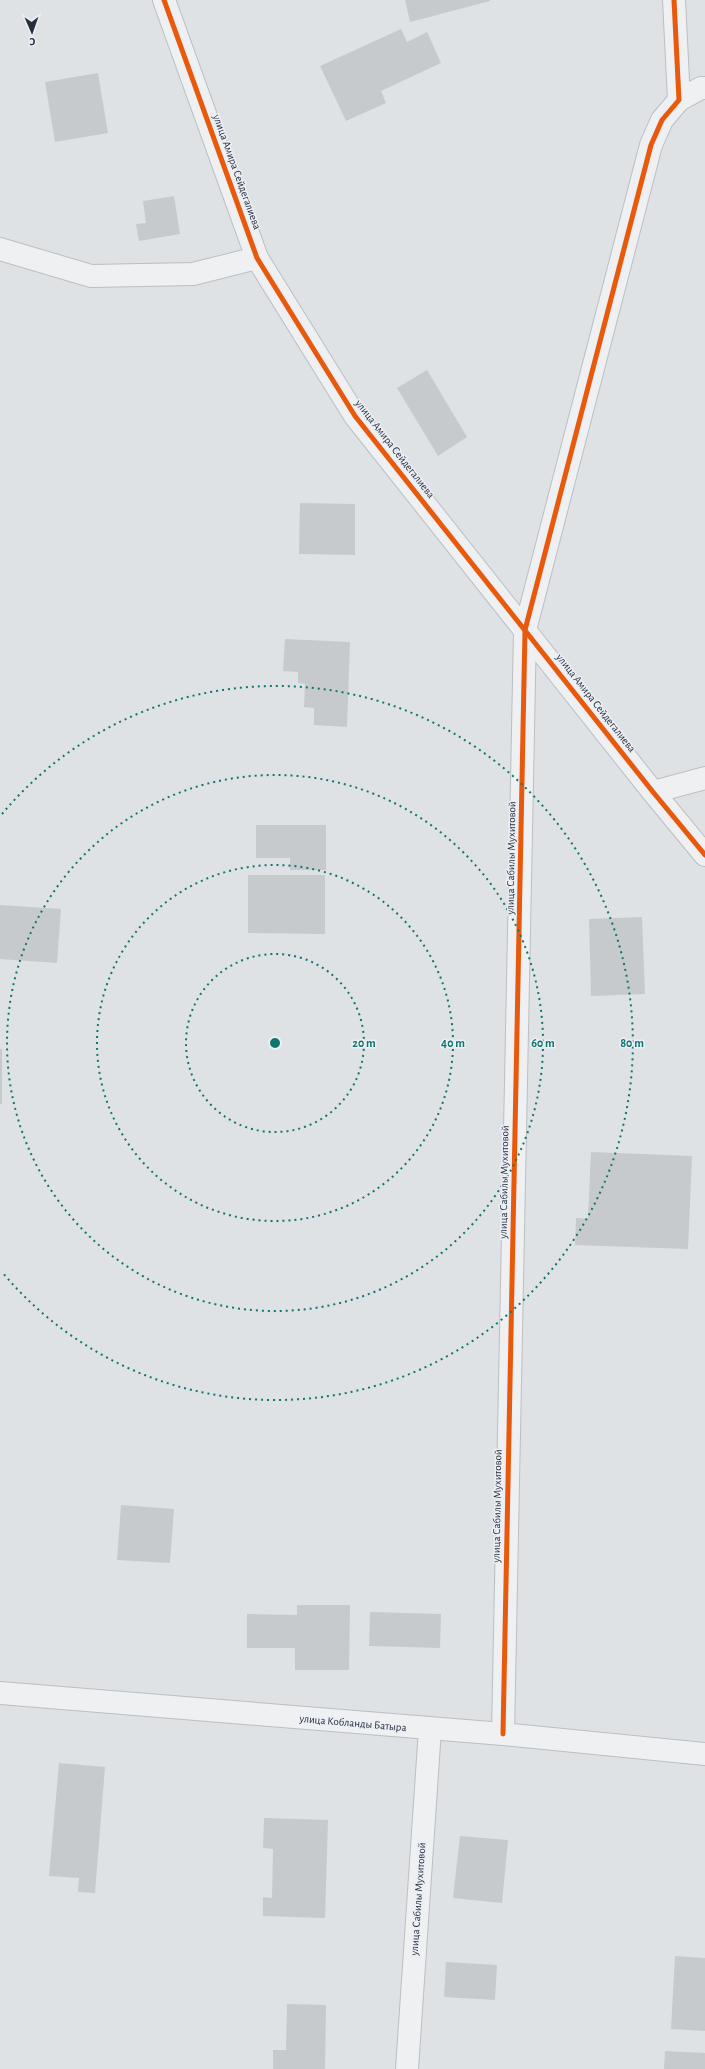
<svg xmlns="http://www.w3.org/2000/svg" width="705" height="2069" font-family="'Alegreya Sans',sans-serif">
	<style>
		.building { fill: #c6cacd }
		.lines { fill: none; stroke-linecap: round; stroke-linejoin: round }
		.street-casing { stroke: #bcbec2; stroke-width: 24 }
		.street { stroke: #eef0f1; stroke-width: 22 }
		.cycleway-casing { stroke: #eceff5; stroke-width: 8 }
		.cycleway { stroke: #e8590c; stroke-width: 5 }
		.ring { fill: none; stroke: #0f766e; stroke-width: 2; stroke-dasharray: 2 4 }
		.labels { text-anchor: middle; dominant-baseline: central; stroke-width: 3; stroke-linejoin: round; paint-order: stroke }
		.street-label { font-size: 11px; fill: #262e3e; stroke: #eceff5 }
		.centre { fill: #0f766e; stroke: #eceff5; stroke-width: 2 }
		.ring-label { font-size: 12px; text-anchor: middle; font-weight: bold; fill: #0f766e; stroke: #eceff5; stroke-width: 3; stroke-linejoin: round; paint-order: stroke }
	</style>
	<rect width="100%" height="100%" fill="#dfe2e5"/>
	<g class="building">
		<polygon points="405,0 490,0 490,1 410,22"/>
		<polygon points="401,29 407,42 427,32 441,63 381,91 386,103 346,121 320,66"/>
		<polygon points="98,73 108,133 55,142 45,82"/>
		<polygon points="174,196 180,234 139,241 136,224 146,223 143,201"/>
		<polygon points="427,370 467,437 438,456 397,388"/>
		<polygon points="300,503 355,504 355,555 299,554"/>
		<polygon points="285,639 350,642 347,727 314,725 314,708 304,707 305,684 298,683 298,672 283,671"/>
		<polygon points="256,825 326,825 326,870 290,870 290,858 256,858"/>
		<polygon points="248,875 325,875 325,934 248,933"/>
		<polygon points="0,905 61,909 57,963 0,959"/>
		<polygon points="642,917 645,994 591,996 589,919"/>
		<rect x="0" y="1049" width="2" height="55"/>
		<polygon points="591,1152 692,1156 688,1249 575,1245 576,1218 588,1219"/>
		<polygon points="121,1505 174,1509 170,1563 117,1560"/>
		<polygon points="297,1605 350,1605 349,1670 295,1670 295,1648 247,1648 247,1614 297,1615"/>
		<polygon points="370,1612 441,1614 440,1648 369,1646"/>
		<polygon points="59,1763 105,1767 95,1893 78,1892 79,1878 49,1876"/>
		<polygon points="264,1818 328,1820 325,1918 263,1916 263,1897 272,1898 273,1849 263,1848"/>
		<polygon points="460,1836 508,1840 502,1903 453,1898"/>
		<polygon points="675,1956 705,1958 705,2031 671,2029"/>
		<polygon points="446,1962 497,1965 495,2000 444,1997"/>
		<polygon points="287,2004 326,2005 325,2069 273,2069 273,2050 286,2050"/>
		<polygon points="665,2051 705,2053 705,2069 664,2069"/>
	</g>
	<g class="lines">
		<defs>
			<g id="street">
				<polyline points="164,0 257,258 355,416 653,792 705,855"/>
				<polyline points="679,100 701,88 705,88"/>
				<polyline points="0,249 91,276 193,274 257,258"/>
				<polyline points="653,792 705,778"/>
				<polyline points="0,1693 503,1734 705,1754"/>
				<polyline points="503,1734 525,630 651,145 662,120 679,100 674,0"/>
				<polyline points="407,2069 430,1729"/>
			</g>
		</defs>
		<use href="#street" class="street-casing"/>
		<use href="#street" class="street"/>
		<defs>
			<g id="cycleway">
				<polyline points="164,0 257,258 355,416 653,792 705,855"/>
				<polyline points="503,1734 525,630 651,145 662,120 679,100 674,0"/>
			</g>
		</defs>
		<use href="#cycleway" class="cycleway-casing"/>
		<use href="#cycleway" class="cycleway"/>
	</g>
	<g class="ring">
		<circle cx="275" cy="1043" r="89"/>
		<circle cx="275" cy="1043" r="178"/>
		<circle cx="275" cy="1043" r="268"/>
		<path d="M2 814A357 357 0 1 1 2 1272"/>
	</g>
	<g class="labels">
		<g class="street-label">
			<text transform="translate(237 172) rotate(70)">улица Амира Сейдегалиева</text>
			<text transform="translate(395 449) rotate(52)">улица Амира Сейдегалиева</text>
			<text transform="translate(596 703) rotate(52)">улица Амира Сейдегалиева</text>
			<text transform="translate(511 858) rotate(-89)">улица Сабилы Мухитовой</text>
			<text transform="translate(504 1182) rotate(-89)">улица Сабилы Мухитовой</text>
			<text transform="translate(497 1506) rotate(-89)">улица Сабилы Мухитовой</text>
			<text transform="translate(353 1723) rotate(5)">улица Кобланды Батыра</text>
			<text transform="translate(418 1899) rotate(-86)">улица Сабилы Мухитовой</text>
		</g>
	</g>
	<circle cx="275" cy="1043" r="6" class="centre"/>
	<g class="ring-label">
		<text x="364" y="1047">20 m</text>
		<text x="453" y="1047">40 m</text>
		<text x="543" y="1047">60 m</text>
		<text x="632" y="1047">80 m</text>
	</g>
	<g transform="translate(32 32) rotate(178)" stroke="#eceff5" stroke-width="3" paint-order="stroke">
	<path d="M0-3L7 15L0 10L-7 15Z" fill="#262e3e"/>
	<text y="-6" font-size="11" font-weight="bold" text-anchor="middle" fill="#262e3e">С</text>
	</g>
</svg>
